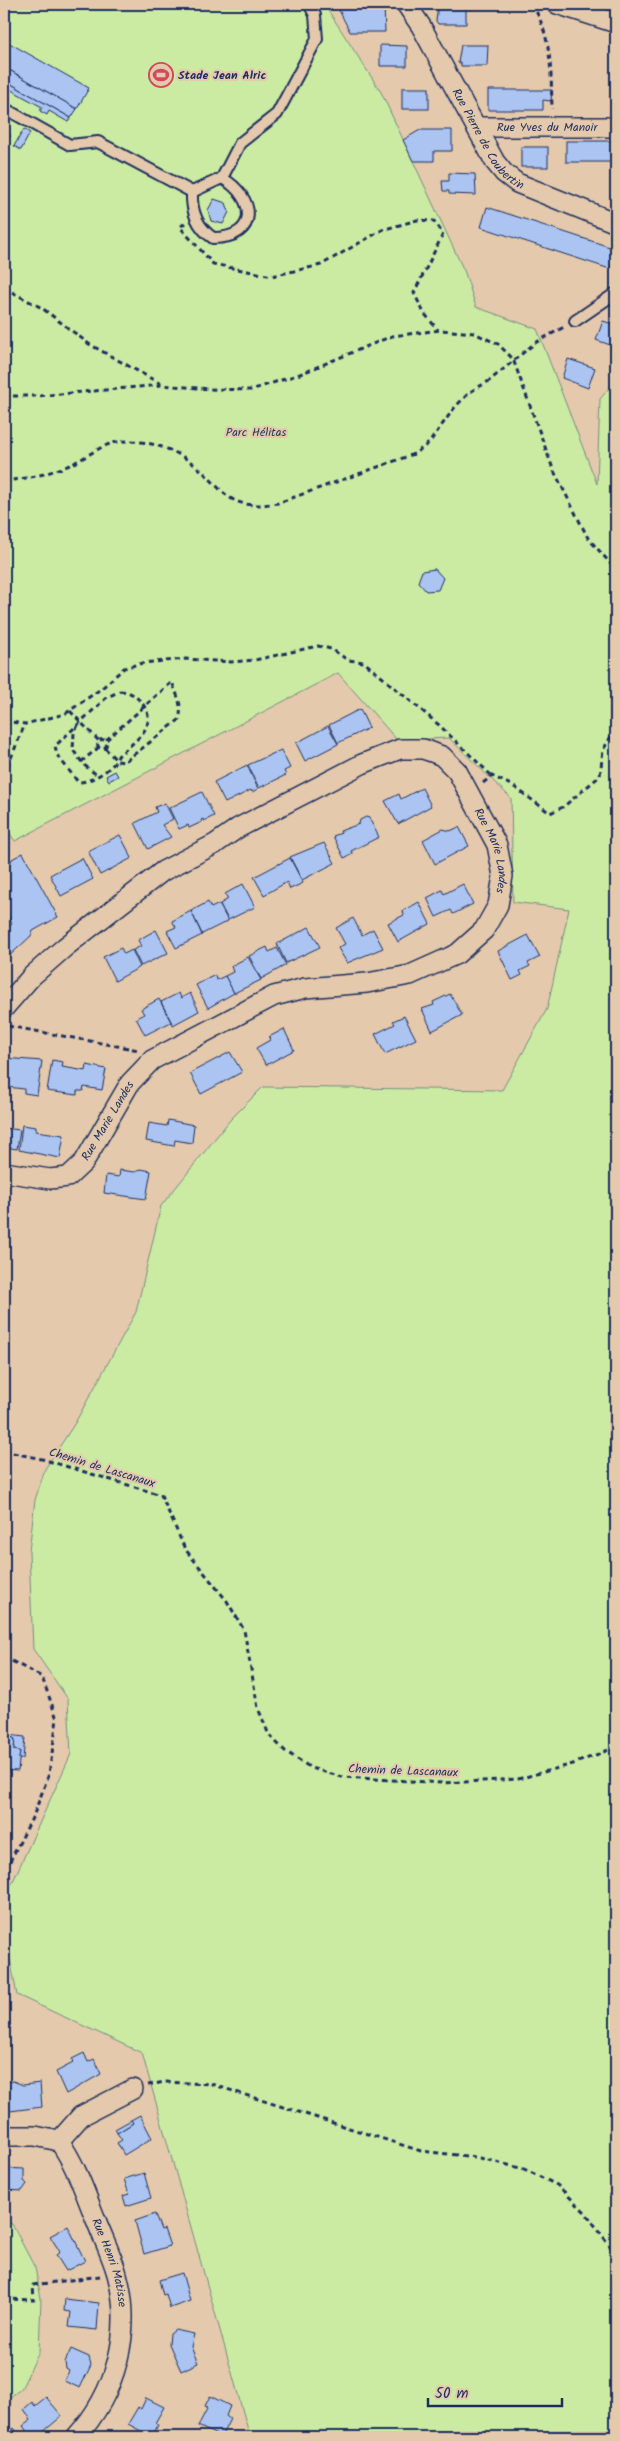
<svg xmlns="http://www.w3.org/2000/svg" width="620" height="2441" font-family="Kalam,sans-serif">
	<style>
		.green { fill: #cbeba3; stroke: #738d80 }
		.building { fill: #abc4f2; stroke: #1b2f5e }
		.lines { fill: none; stroke-linecap: round; stroke-linejoin: round }
		.lane-casing { stroke: #1b2f5e; stroke-width: 14 }
		.street-casing { stroke: #1b2f5e; stroke-width: 22 }
		.path { stroke: #1b2f5e; stroke-width: 3; stroke-dasharray: 5 4; stroke-linecap: butt }
		.lane { stroke: #e5c9ac; stroke-width: 10 }
		.street { stroke: #e5c9ac; stroke-width: 19 }
		.labels { text-anchor: middle; dominant-baseline: central; stroke-width: 4.5; stroke-linejoin: round; paint-order: stroke }
		.poi-label { font-size: 12px; font-weight: bold; fill: #1b2f5e; stroke: #e5c9ac; text-anchor: start }
		.street-label { font-size: 12px; fill: #1b2f5e; stroke: #e5c9ac }
		.park-label { font-size: 12px; fill: #243861; stroke: #e5c9ac }
	</style>
	<rect width="100%" height="100%" fill="#e5c9ac"/>
	<filter id="ink" filterUnits="userSpaceOnUse"><feTurbulence type="fractalNoise" baseFrequency=".02" numOctaves="2"/><feDisplacementMap in="SourceGraphic" scale="10" xChannelSelector="R" yChannelSelector="G"/><feConvolveMatrix kernelMatrix="1 2 1 2 8 2 1 2 1" color-interpolation-filters="sRGB"/></filter>
	<g filter="url(#ink)">
		<g class="green">
			<polygon points="4,4 324,4 381,92 465,273 476,307 537,329 597,484 600,399 616,380 616,2437 250,2437 142,2053 17,1995 4,1926 4,1901 71,1754 68,1699 33,1649 29,1552 35,1500 45,1469 75,1423 136,1312 161,1206 230,1120 263,1087 502,1090 547,1009 569,909 513,902 511,798 449,738 397,740 338,673 15,841 4,825"/>
			<polygon points="4,2221 12,2224 35,2268 41,2298 39,2352 21,2389 4,2401"/>
		</g>
		<g class="building">
			<polygon points="336,4 384,4 385,32 350,32"/>
			<polygon points="438,4 466,4 466,24 438,24 436,21"/>
			<polygon points="4,40 89,88 77,109 4,67"/>
			<polygon points="380,45 407,46 407,66 380,66"/>
			<polygon points="461,45 488,45 487,66 461,66 461,63 458,63"/>
			<polygon points="4,67 77,109 71,118 4,80"/>
			<polygon points="4,80 71,118 68,122 49,111 47,115 40,111 42,107 4,86"/>
			<rect x="402" y="88" width="27" height="21"/>
			<polygon points="488,90 552,90 551,101 543,100 543,110 488,110"/>
			<polygon points="24,129 30,133 21,150 14,146"/>
			<polygon points="420,130 452,130 452,151 434,151 434,161 413,161 403,140"/>
			<rect x="566" y="141" width="50" height="21"/>
			<rect x="521" y="147" width="27" height="20"/>
			<polygon points="449,173 475,174 476,195 449,194 449,191 443,191 442,181 449,181"/>
			<polygon points="214,199 226,203 229,212 223,224 211,221 208,210"/>
			<polygon points="487,207 616,249 610,269 481,227"/>
			<polygon points="603,321 616,325 616,347 596,340"/>
			<polygon points="568,359 595,368 588,388 562,378"/>
			<polygon points="435,569 443,578 438,590 426,591 418,582 422,571"/>
			<polygon points="360,709 369,728 338,743 329,725"/>
			<polygon points="328,726 338,744 305,761 296,743"/>
			<polygon points="281,750 290,768 284,771 286,775 259,788 248,765"/>
			<polygon points="247,765 258,789 252,792 251,790 225,803 214,782"/>
			<polygon points="115,771 118,776 109,781 106,776"/>
			<polygon points="422,788 431,806 398,824 385,801 399,794 401,799"/>
			<polygon points="202,792 214,816 204,821 203,819 201,820 202,822 189,828 188,825 179,829 169,808"/>
			<polygon points="165,803 173,819 162,825 171,837 148,849 135,823 157,812 155,807"/>
			<polygon points="366,817 369,818 379,837 351,851 353,854 344,858 333,836 341,833 340,831 359,824 360,820"/>
			<polygon points="459,827 469,846 435,864 423,840 443,829 450,831"/>
			<polygon points="120,835 132,858 100,875 88,851"/>
			<polygon points="324,843 335,863 302,880 290,857"/>
			<polygon points="23,853 58,917 33,931 31,936 6,959 4,957 4,932 12,924 5,908 7,907 4,899 4,869 7,870 12,859"/>
			<polygon points="82,858 93,879 61,896 50,875"/>
			<polygon points="290,858 303,883 290,889 287,882 264,895 254,877"/>
			<polygon points="243,884 255,907 228,920 220,904 228,899 225,894"/>
			<polygon points="463,884 473,904 453,914 451,910 436,917 427,898 442,890 444,894"/>
			<polygon points="208,902 211,908 219,904 228,921 202,934 191,911"/>
			<polygon points="419,902 430,924 398,942 388,923 404,915 403,911"/>
			<polygon points="191,911 202,935 176,948 167,931 176,927 172,921"/>
			<polygon points="353,918 362,935 373,929 383,948 347,963 338,948 345,944 336,928"/>
			<polygon points="309,927 320,947 286,963 277,944"/>
			<polygon points="156,930 168,953 141,966 133,950 141,946 138,940"/>
			<polygon points="528,935 540,957 528,963 530,966 520,971 522,975 512,980 498,951"/>
			<polygon points="267,947 269,952 277,948 286,965 261,979 249,956"/>
			<polygon points="121,948 124,954 132,950 140,967 115,981 103,957"/>
			<polygon points="248,957 261,980 234,993 225,976 233,972 231,966"/>
			<polygon points="215,975 216,980 225,976 234,993 208,1008 196,985"/>
			<polygon points="179,993 181,998 190,993 199,1011 173,1025 161,1002"/>
			<polygon points="450,994 462,1015 432,1031 422,1009 434,1005 433,1002"/>
			<polygon points="159,999 171,1022 145,1035 136,1018 144,1014 141,1009"/>
			<polygon points="404,1016 416,1039 385,1054 375,1034 395,1024 393,1021"/>
			<polygon points="284,1029 294,1050 266,1065 256,1048 270,1040 269,1037"/>
			<polygon points="230,1052 242,1072 201,1094 190,1073"/>
			<polygon points="4,1058 42,1061 37,1095 24,1093 24,1089 7,1087 6,1091 4,1090"/>
			<polygon points="52,1060 63,1062 62,1067 86,1071 87,1065 106,1069 102,1090 84,1087 83,1091 77,1091 77,1095 47,1091"/>
			<polygon points="168,1120 194,1125 192,1143 175,1140 174,1146 146,1141 149,1123 167,1126"/>
			<polygon points="22,1125 36,1127 36,1131 64,1135 60,1158 19,1150"/>
			<polygon points="4,1128 20,1130 17,1149 4,1147"/>
			<polygon points="141,1169 151,1171 146,1199 104,1193 106,1175 119,1177 120,1170 135,1172"/>
			<polygon points="8,1735 15,1739 14,1750 20,1751 18,1771 4,1770 4,1738"/>
			<polygon points="8,1735 25,1737 23,1759 19,1759 20,1751 14,1750 15,1739"/>
			<polygon points="84,2053 88,2062 94,2059 101,2074 66,2094 56,2072 73,2063 72,2059"/>
			<polygon points="13,2081 23,2085 40,2083 42,2107 10,2111 8,2087 5,2087 4,2083"/>
			<polygon points="140,2115 152,2138 124,2155 117,2143 122,2140 117,2133 133,2123 131,2120"/>
			<polygon points="131,2120 133,2123 117,2133 115,2129"/>
			<polygon points="4,2168 24,2169 24,2181 27,2184 22,2191 6,2190 6,2194 4,2194"/>
			<polygon points="144,2173 151,2198 126,2206 123,2196 129,2194 124,2179"/>
			<polygon points="155,2214 161,2230 164,2229 170,2246 144,2254 135,2221"/>
			<polygon points="68,2226 85,2261 66,2271 56,2255 60,2252 50,2236"/>
			<polygon points="182,2273 190,2301 170,2308 166,2294 163,2295 159,2280"/>
			<polygon points="65,2299 99,2303 97,2330 69,2327 71,2312 64,2311"/>
			<polygon points="175,2330 194,2334 191,2347 198,2363 181,2371 169,2344 170,2334"/>
			<polygon points="71,2349 89,2357 91,2365 80,2388 64,2381 69,2371 66,2369 65,2362"/>
			<polygon points="210,2396 230,2406 226,2416 230,2419 221,2437 198,2426 208,2407 205,2406"/>
			<polygon points="46,2397 62,2416 37,2437 31,2437 23,2426 31,2420 24,2409 32,2402 35,2406"/>
			<polygon points="146,2398 164,2407 155,2423 158,2425 152,2437 128,2424 138,2407 141,2409"/>
			<polygon points="14,2428 20,2437 5,2437 4,2435"/>
		</g>
		<g class="lines">
			<defs>
				<g id="lane">
					<polyline points="4,108 70,145 98,142 192,192 222,178 240,143 277,114 317,39 315,15 309,4"/>
					<path d="M192 192C191 212 197 227 213 238 260 238 256 197 222 178"/>
					<polyline points="575,321 616,293"/>
				</g>
				<g id="street">
					<path id="s1" d="M406 4 421 26 495 162 504 173 517 183 616 223"/>
					<polyline points="557,4 616,23"/>
					<path id="s2" d="M477 127H616"/>
					<path id="s3" d="M4 1008 32 976 65 947 163 871 215 844 238 828 362 764 400 749H423L429 751 442 756 457 771 497 845 503 876 498 905 484 930 457 954 410 975 367 983 305 988 274 996 152 1060 130 1083 84 1162 68 1177 50 1179 4 1172"/>
					<path id="s4" d="M4 2136H35L59 2141C76 2165 85 2193 96 2220 103 2238 112 2256 117 2274 133 2332 116 2393 76 2437"/>
					<polyline points="59,2141 81,2116 133,2089"/>
				</g>
			</defs>
			<use href="#lane" class="lane-casing"/>
			<use href="#street" class="street-casing"/>
			<g class="path">
				<path d="M532 4C552 37 551 71 552 109"/>
				<polyline points="4,126 9,136 4,145"/>
				<polyline points="185,223 180,227 213,264 272,276 321,265 382,230 417,220 434,221 443,234 414,293 424,313 438,330"/>
				<polyline points="4,288 42,308 89,344 161,384"/>
				<polyline points="4,396 38,396 161,385 209,389 251,390 300,374 392,336 441,330 474,333 498,344 513,359 553,469 588,538 616,570"/>
				<path d="M4 481C26 479 53 473 74 463 99 450 110 437 141 442 169 446 191 459 210 479 218 487 226 497 236 501 249 507 264 505 278 503L414 454 429 443 455 407 470 392 489 381 535 343 564 327"/>
				<path d="M120 691C129 691 135 695 141 702 161 725 135 741 118 756 115 768 90 783 78 782L57 755 55 746 106 698Z"/>
				<polyline points="70,711 99,741"/>
				<polyline points="4,721 25,724 65,714 102,688 124,668 143,663 186,659 231,662 255,660 318,646 331,649 348,660 364,662 439,725 492,776"/>
				<polyline points="78,725 74,733 73,750 84,765 97,775"/>
				<circle cx="102" cy="744" r="4.5"/>
				<path d="M105 748 117 761 124 762 179 720C183 706 177 695 172 682L105 741"/>
				<polyline points="81,762 99,747"/>
				<polyline points="4,775 25,724"/>
				<polyline points="483,783 492,776 513,786 550,813 563,807 600,776 603,750 616,728"/>
				<polyline points="8,1026 139,1050"/>
				<polyline points="4,1451 42,1459 161,1495 185,1549 227,1601 244,1630 258,1708 269,1735 285,1751 311,1768 342,1777 443,1783 518,1779 573,1764 616,1747"/>
				<polyline points="4,1657 42,1677 57,1719 49,1774 34,1814 4,1873"/>
				<polyline points="148,2085 165,2082 211,2084 421,2151 476,2157 524,2169 557,2185 585,2212 616,2254"/>
				<polyline points="4,2299 34,2300 33,2285 100,2276"/>
			</g>
			<use href="#lane" class="lane"/>
			<use href="#street" class="street"/>
		</g>
	</g>
	<defs>
		<symbol id="stadium-ring" viewBox="-11 -11 22 22"><circle r="9.5" fill="#e5c9ac" stroke="#d1495b" stroke-width="1.5"/><path d="M0-5a6.5 5 0 1 0 0 10a6.5 5 0 1 0 0-10ZM-3.5-1.8h7v3.6h-7Z" fill="#d1495b"/></symbol>
	</defs>
	<g fill-rule="evenodd">
		<use href="#stadium-ring" x="147" y="61" width="28" height="28"/>
	</g>
	<g class="labels">
		<g class="poi-label">
			<text x="178" y="75">Stade Jean Alric</text>
		</g>
		<g class="street-label">
			<text stroke="none"><textPath href="#s2" startOffset="70">Rue Yves du Manoir</textPath></text>
			<text stroke="none"><textPath href="#s1" startOffset="159">Rue Pierre de Coubertin</textPath></text>
			<text stroke="none"><textPath href="#s3" startOffset="630">Rue Marie Landes</textPath></text>
			<text transform="translate(108 1121) rotate(-59)">Rue Marie Landes</text>
			<text transform="translate(102 1468) rotate(17)">Chemin de Lascanaux</text>
			<text transform="translate(403 1771) rotate(2)">Chemin de Lascanaux</text>
			<text stroke="none"><textPath href="#s4" startOffset="188">Rue Henri Matisse</textPath></text>
		</g>
		<g class="park-label">
			<text x="256" y="432">Parc Hélitas</text>
		</g>
	</g>
	<rect width="620" height="2441" fill="none" stroke="#e5c9ac" stroke-width="20"/>
	<rect x="10" y="10" width="600" height="2421" fill="none" stroke="#1b2f5e" stroke-width="2" filter="url(#ink)"/>
	<path d="M428 2398v8h134v-8" fill="none" stroke="#1b2f5e" stroke-width="2.5"/>
	<text x="435" y="2398" font-size="15" fill="#1b2f5e" stroke="#e5c9ac" stroke-width="4" paint-order="stroke">50 m</text>
</svg>
